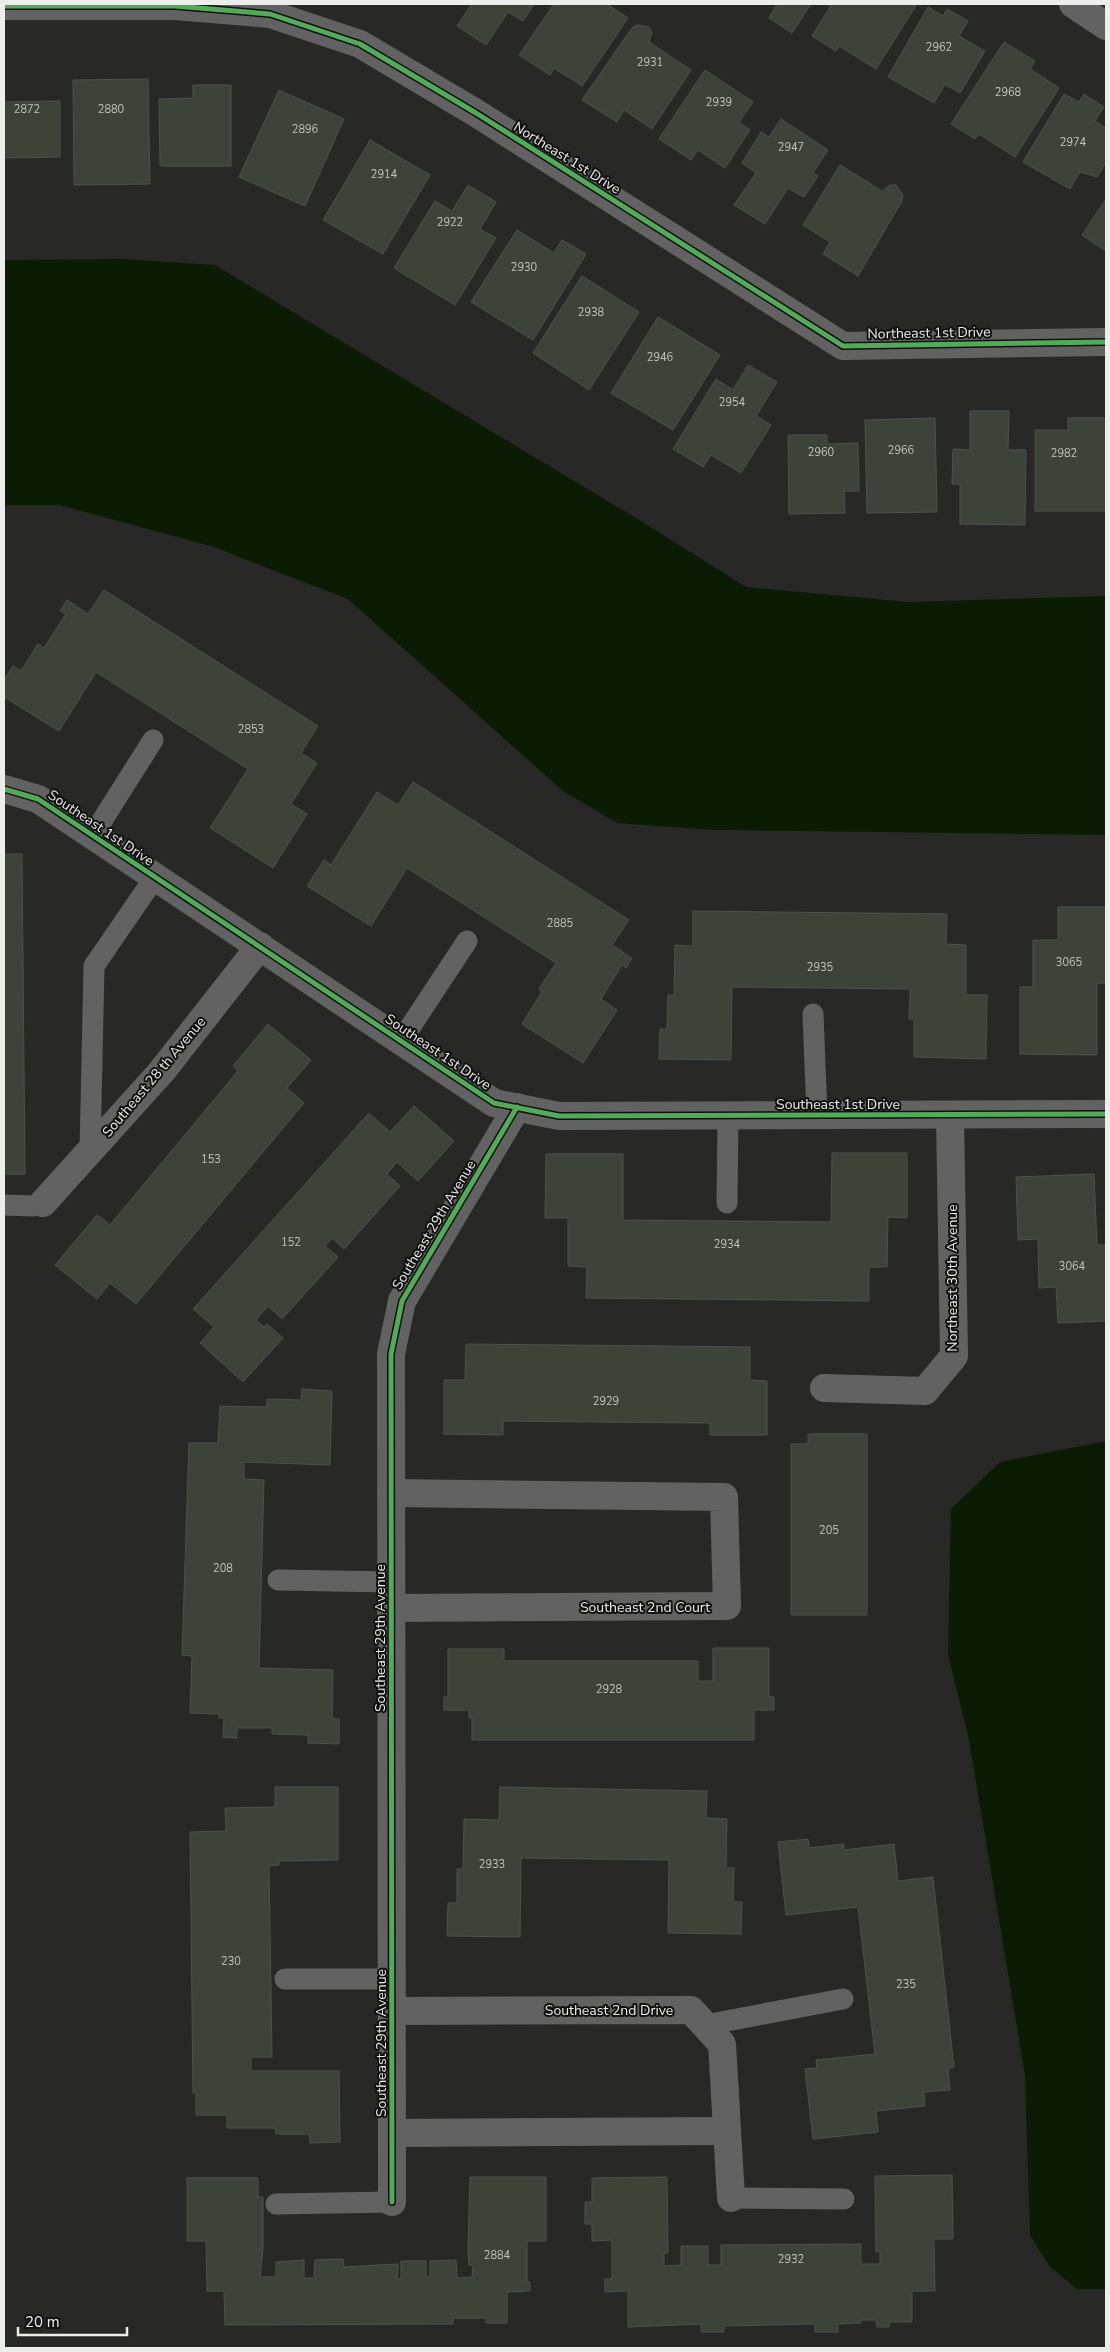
<svg xmlns="http://www.w3.org/2000/svg" width="1110" height="2352" font-family="'Nunito Sans',sans-serif">
	<style>
		.water { fill: #0c1b04 }
		.building { fill: #3d4339; stroke: #50514f }
		.lines { fill: none; stroke-linecap: round; stroke-linejoin: round }
		.service { stroke: #626262; stroke-width: 21 }
		.minor { stroke: #626262; stroke-width: 28 }
		.cycleway-casing { stroke: #111210; stroke-width: 8 }
		.cycleway { stroke: #51ab58; stroke-width: 5 }
		.labels { text-anchor: middle; dominant-baseline: central; stroke-width: 4; stroke-linejoin: round; paint-order: stroke }
		.number-label { font-size: 11px; fill: #c0c3be }
		.street-label { font-size: 14px; fill: #eceeeb; stroke: #111210 }
	</style>
	<rect width="100%" height="100%" fill="#282927"/>
	<g class="water">
		<polygon points="122,259 215,265 639,520 746,587 908,602 1106,596 1106,835 716,830 617,823 563,791 348,599 211,546 59,505 4,505 4,260"/>
		<polygon points="1106,1441 1106,2289 1077,2289 1050,2267 1030,2235 1025,2075 969,1740 948,1655 951,1509 1000,1462"/>
	</g>
	<g class="building">
		<polygon points="472,4 534,4 523,21 508,12 486,45 457,26"/>
		<polygon points="554,4 607,4 628,18 582,86 554,68 550,75 519,55"/>
		<polygon points="777,4 811,4 792,33 769,18"/>
		<polygon points="832,4 917,4 876,69 839,46 836,51 812,36"/>
		<polygon points="928,7 943,16 947,9 968,21 959,36 985,51 960,93 945,84 934,103 888,77"/>
		<polygon points="637,25 649,27 652,33 649,42 691,70 652,129 624,110 617,122 582,100 632,28"/>
		<polygon points="1004,42 1035,61 1030,69 1059,88 1015,157 979,134 975,139 951,124"/>
		<polygon points="705,70 753,102 739,122 750,130 725,168 698,150 691,160 659,139"/>
		<polygon points="148,79 150,184 74,185 73,80"/>
		<polygon points="193,85 231,85 231,166 160,166 159,99 193,98"/>
		<polygon points="279,90 344,119 305,206 239,177"/>
		<polygon points="1064,94 1079,102 1084,94 1104,107 1095,121 1106,128 1106,162 1097,177 1080,172 1070,189 1023,162"/>
		<polygon points="60,101 60,157 4,158 4,102"/>
		<polygon points="781,119 828,150 813,173 818,176 804,197 788,188 765,224 734,205 756,173 742,163 761,132 769,137"/>
		<polygon points="370,140 430,175 383,254 323,220"/>
		<polygon points="840,165 882,191 890,185 896,185 903,195 902,201 858,276 823,254 830,242 803,225"/>
		<polygon points="468,185 496,202 480,229 496,238 455,305 394,268 435,201 452,211"/>
		<polygon points="1106,199 1106,251 1082,235"/>
		<polygon points="517,230 554,253 562,240 586,254 533,340 471,302"/>
		<polygon points="582,276 639,312 589,390 533,353"/>
		<polygon points="658,317 720,355 673,430 611,393"/>
		<polygon points="748,365 777,382 756,416 771,425 741,473 711,455 703,467 673,449 716,379 733,390"/>
		<polygon points="970,411 1009,411 1008,450 1026,450 1025,525 960,524 960,484 952,484 953,449 970,450"/>
		<polygon points="935,418 937,512 867,513 865,420"/>
		<polygon points="1068,418 1106,418 1106,511 1035,511 1035,430 1068,430"/>
		<polygon points="788,435 827,435 827,444 858,443 859,491 844,491 845,513 789,514"/>
		<polygon points="104,590 318,726 301,753 317,763 291,804 307,814 273,868 210,828 248,769 96,672 59,731 4,697 4,680 13,666 21,671 38,644 44,648 66,614 60,611 67,600 88,614"/>
		<polygon points="413,782 629,920 612,945 632,958 626,968 622,965 601,999 617,1010 583,1063 522,1024 542,992 539,989 556,963 407,868 371,926 307,886 324,860 331,865 377,792 398,805"/>
		<polygon points="4,854 22,854 25,1174 4,1174"/>
		<polygon points="1058,907 1106,907 1106,983 1097,983 1097,1055 1020,1054 1020,987 1033,987 1033,940 1058,940"/>
		<polygon points="693,911 947,914 946,944 966,945 966,995 987,995 986,1059 914,1057 914,1019 909,1019 910,989 732,987 731,1060 659,1059 660,1029 667,1029 668,995 674,995 675,945 693,946"/>
		<polygon points="268,1024 311,1060 287,1088 304,1103 136,1304 110,1283 97,1299 55,1265 97,1215 110,1225 238,1071 233,1066"/>
		<polygon points="414,1106 454,1141 418,1181 397,1162 387,1174 400,1186 344,1249 332,1238 325,1246 338,1257 282,1319 268,1306 256,1320 264,1327 267,1324 283,1338 243,1382 200,1343 214,1327 193,1309 369,1113 390,1132"/>
		<polygon points="832,1153 907,1153 907,1218 888,1217 887,1267 869,1267 869,1301 586,1298 587,1267 568,1266 568,1218 545,1218 546,1154 623,1154 623,1220 831,1222"/>
		<polygon points="1094,1174 1097,1245 1106,1245 1106,1321 1058,1323 1056,1287 1039,1288 1038,1239 1018,1240 1016,1177"/>
		<polygon points="466,1344 750,1347 750,1380 767,1381 767,1435 710,1435 710,1423 503,1421 503,1435 444,1434 444,1380 465,1380"/>
		<polygon points="302,1389 332,1391 330,1465 244,1462 244,1479 264,1480 259,1668 333,1670 332,1718 339,1719 339,1744 308,1743 308,1735 272,1734 272,1728 237,1728 237,1738 223,1737 224,1718 219,1718 219,1714 190,1713 192,1656 182,1655 189,1443 218,1443 220,1406 267,1407 267,1399 301,1400"/>
		<polygon points="808,1434 867,1434 867,1615 791,1615 791,1444 808,1444"/>
		<polygon points="713,1648 769,1648 769,1697 774,1697 774,1710 754,1710 754,1740 472,1740 472,1718 469,1718 469,1710 444,1710 444,1697 448,1697 448,1649 504,1649 504,1661 698,1661 698,1681 713,1681"/>
		<polygon points="275,1787 338,1787 338,1860 279,1861 279,1865 269,1866 272,2057 251,2057 251,2071 339,2071 340,2142 310,2143 309,2134 276,2134 275,2128 227,2128 227,2115 196,2115 196,2093 193,2093 190,1832 226,1831 225,1808 275,1807"/>
		<polygon points="500,1787 707,1791 706,1818 727,1819 726,1868 734,1868 733,1902 742,1902 741,1934 668,1933 669,1860 521,1858 520,1937 447,1936 448,1903 457,1903 457,1869 463,1869 464,1819 499,1820"/>
		<polygon points="808,1839 809,1848 844,1844 844,1850 894,1844 898,1881 933,1877 954,2067 948,2068 950,2090 924,2092 925,2106 876,2111 878,2132 813,2139 805,2069 817,2068 816,2060 875,2054 858,1907 786,1915 778,1842"/>
		<polygon points="952,2175 953,2239 934,2239 935,2291 912,2291 912,2322 889,2322 889,2327 877,2327 876,2320 861,2320 861,2323 838,2324 838,2332 815,2332 815,2324 724,2326 724,2332 701,2332 701,2324 628,2327 628,2291 605,2292 605,2279 612,2279 612,2240 592,2241 592,2224 585,2224 585,2202 592,2202 592,2178 667,2177 668,2253 664,2253 664,2266 681,2265 681,2246 708,2246 708,2265 721,2265 721,2245 861,2244 861,2264 880,2264 880,2252 876,2252 875,2176"/>
		<polygon points="470,2177 546,2177 546,2241 527,2241 527,2282 530,2282 530,2291 507,2292 507,2323 486,2323 486,2318 453,2318 453,2324 225,2325 224,2291 207,2291 206,2241 187,2241 187,2178 258,2178 258,2197 263,2197 263,2248 260,2277 276,2277 276,2262 304,2260 304,2278 314,2278 315,2260 343,2259 344,2267 398,2264 397,2278 401,2279 401,2261 426,2261 426,2277 430,2277 430,2261 456,2260 457,2278 472,2277 473,2266 469,2265 468,2250"/>
	</g>
	<g class="lines">
		<g class="service">
			<polyline points="93,835 153,740"/>
			<polyline points="813,1014 817,1115"/>
			<polyline points="401,1041 467,941"/>
			<polyline points="90,1153 94,966 155,877"/>
			<polyline points="727,1203 728,1115"/>
			<polyline points="4,1205 33,1206 43,1203"/>
			<polyline points="278,1580 391,1582"/>
			<polyline points="285,1979 392,1979"/>
			<polyline points="705,2025 843,1999"/>
			<polyline points="731,2198 844,2199"/>
			<polyline points="276,2204 392,2202"/>
		</g>
		<g class="minor">
			<polyline points="1073,4 1106,26"/>
			<polyline points="4,6 175,6 270,14 360,44 476,113 843,346 1106,342"/>
			<polyline points="4,789 38,799 494,1103 559,1116 1106,1114"/>
			<polyline points="43,1203 162,1071 260,946"/>
			<polyline points="824,1388 925,1391 954,1356 950,1115"/>
			<polyline points="391,1493 724,1497 727,1606 391,1608"/>
			<polyline points="392,2011 691,2010 722,2044 731,2198"/>
			<polyline points="392,2133 727,2131"/>
			<polyline points="392,2202 391,1354 402,1301 517,1107"/>
		</g>
		<defs>
			<g id="cycleway">
				<polyline points="4,6 175,6 270,14 360,44 476,113 843,346 1106,342"/>
				<polyline points="4,789 38,799 494,1103 559,1116 1106,1114"/>
				<polyline points="392,2202 391,1354 402,1301 517,1107"/>
			</g>
		</defs>
		<use href="#cycleway" class="cycleway-casing"/>
		<use href="#cycleway" class="cycleway"/>
	</g>
	<g class="labels">
		<g class="number-label">
			<text x="939" y="47">2962</text>
			<text x="650" y="62">2931</text>
			<text x="1008" y="92">2968</text>
			<text x="719" y="102">2939</text>
			<text x="27" y="109">2872</text>
			<text x="111" y="109">2880</text>
			<text x="305" y="129">2896</text>
			<text x="1073" y="142">2974</text>
			<text x="791" y="147">2947</text>
			<text x="384" y="174">2914</text>
			<text x="450" y="222">2922</text>
			<text x="524" y="267">2930</text>
			<text x="591" y="312">2938</text>
			<text x="660" y="357">2946</text>
			<text x="732" y="402">2954</text>
			<text x="901" y="450">2966</text>
			<text x="821" y="452">2960</text>
			<text x="1064" y="453">2982</text>
			<text x="251" y="729">2853</text>
			<text x="560" y="923">2885</text>
			<text x="1069" y="962">3065</text>
			<text x="820" y="967">2935</text>
			<text x="211" y="1159">153</text>
			<text x="291" y="1242">152</text>
			<text x="727" y="1244">2934</text>
			<text x="1072" y="1266">3064</text>
			<text x="606" y="1401">2929</text>
			<text x="829" y="1530">205</text>
			<text x="223" y="1568">208</text>
			<text x="609" y="1689">2928</text>
			<text x="492" y="1864">2933</text>
			<text x="231" y="1961">230</text>
			<text x="906" y="1984">235</text>
			<text x="497" y="2255">2884</text>
			<text x="791" y="2259">2932</text>
		</g>
		<g class="street-label">
			<text transform="translate(567 158) rotate(32)">Northeast 1st Drive</text>
			<text transform="translate(929 333) rotate(-1)">Northeast 1st Drive</text>
			<text transform="translate(101 828) rotate(34)">Southeast 1st Drive</text>
			<text transform="translate(438 1052) rotate(34)">Southeast 1st Drive</text>
			<text transform="translate(154 1077) rotate(-50)">Southeast 28 th Avenue</text>
			<text x="838" y="1104">Southeast 1st Drive</text>
			<text transform="translate(434 1225) rotate(-59)">Southeast 29th Avenue</text>
			<text transform="translate(952 1278) rotate(-90)">Northeast 30th Avenue</text>
			<text x="645" y="1607">Southeast 2nd Court</text>
			<text transform="translate(380 1638) rotate(-90)">Southeast 29th Avenue</text>
			<text x="609" y="2010">Southeast 2nd Drive</text>
			<text transform="translate(381 2043) rotate(-90)">Southeast 29th Avenue</text>
		</g>
	</g>
	<rect width="1110" height="2352" fill="none" stroke="#eceeeb" stroke-width="10"/>
	<path d="M18 2327v8h109v-8" fill="none" stroke="#eceeeb" stroke-width="2.5"/>
	<text x="25" y="2327" font-size="15" fill="#eceeeb" stroke="#111210" stroke-width="4" paint-order="stroke">20 m</text>
</svg>
